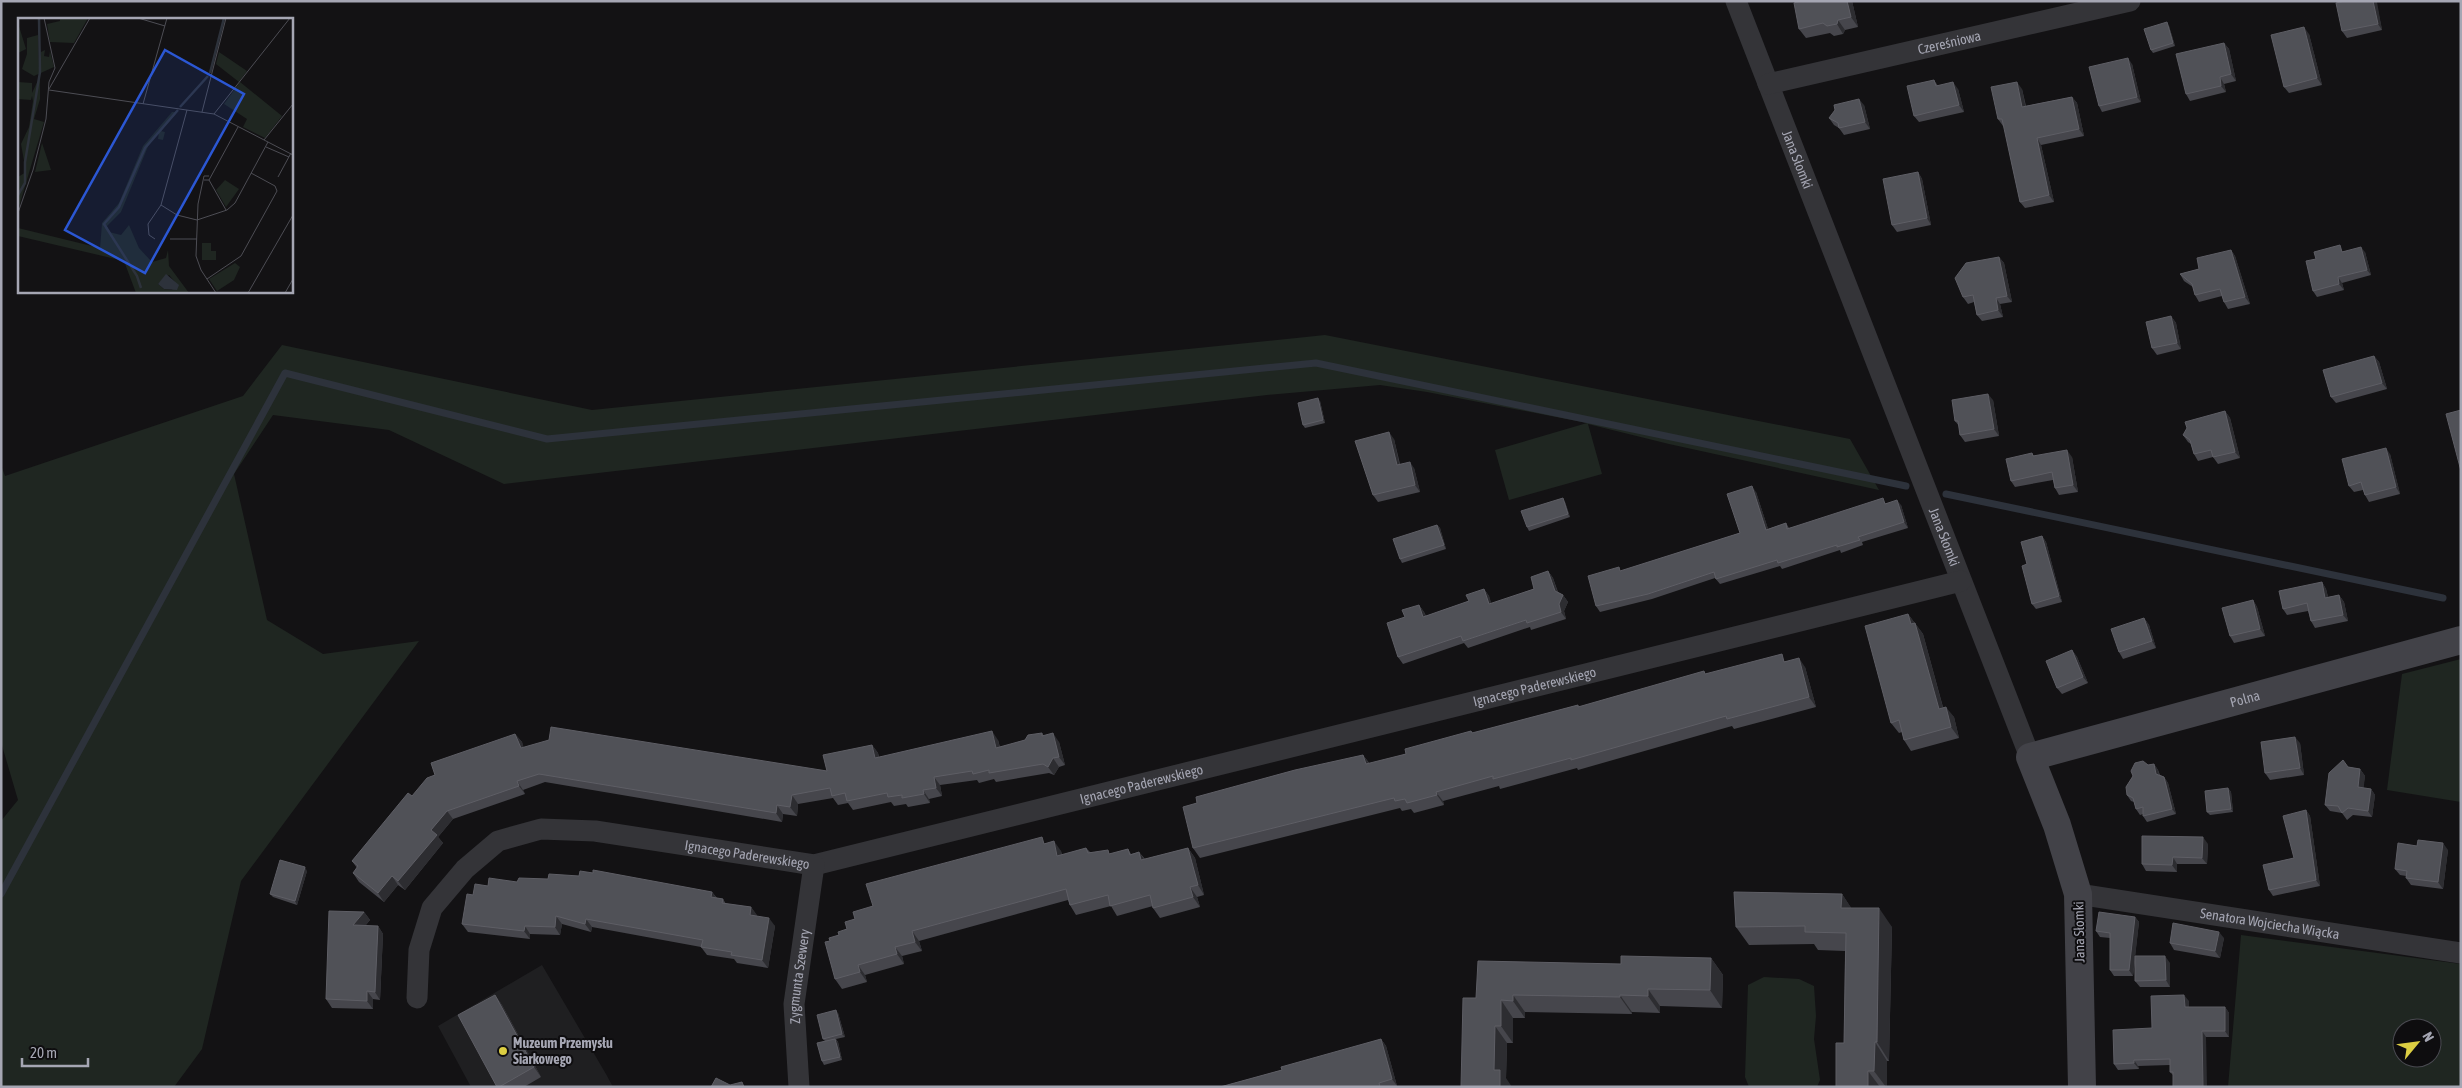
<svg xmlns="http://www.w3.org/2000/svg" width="2462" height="1088" font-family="'Asap Condensed',sans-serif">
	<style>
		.built { fill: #1f1f21 }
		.green { fill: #1f2621; fill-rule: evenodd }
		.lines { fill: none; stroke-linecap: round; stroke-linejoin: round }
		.stream { stroke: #2d323b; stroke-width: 7 }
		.street { stroke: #343438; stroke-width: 21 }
		.secondary { stroke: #424248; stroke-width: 28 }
		.wall { fill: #46464c }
		.shaded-wall { fill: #2d2d31 }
		.building { fill: #505157; stroke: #5e5e65 }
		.poi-dot { fill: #dcce42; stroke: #0e0d0f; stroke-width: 2 }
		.labels { text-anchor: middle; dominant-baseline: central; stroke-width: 4; stroke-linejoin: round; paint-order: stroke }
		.street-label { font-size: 14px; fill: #a5a6b3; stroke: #0e0d0f }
		.poi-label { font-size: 14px; font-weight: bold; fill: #a5a6b3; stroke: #0e0d0f; text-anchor: start }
		.inset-river { fill: none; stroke: #2d323b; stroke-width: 2.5 }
		.inset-road { fill: none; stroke: #4d4d54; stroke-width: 1 }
		.view { fill: #2b57d4; fill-opacity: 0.15; stroke: #2b57d4; stroke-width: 2.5 }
		.inset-edge { fill: none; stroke: #a5a6b3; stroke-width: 2.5 }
	</style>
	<rect width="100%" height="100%" fill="#131214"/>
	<polygon class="built" points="542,965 606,1074 613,1087 471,1087 438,1026"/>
	<g class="green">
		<polygon points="1325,335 1850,439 1879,490 1669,444 1588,424 1602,474 1509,500 1495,450 1587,423 1427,392 1380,385 1267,395 504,484 389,430 273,415 234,474 267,620 323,654 419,641 241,881 202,1049 174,1087 1,1087 1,821 18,800 1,742 1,465 5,476 243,396 282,345 592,410"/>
		<polygon points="2461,659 2461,802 2387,790 2402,674"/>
		<path d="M2241 935 2461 964V1087H2228ZM2402 1028H2432V1058H2402Z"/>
		<polygon points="1764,977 1799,979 1814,986 1816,1016 1814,1039 1820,1080 1817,1087 1749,1087 1745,1077 1748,985"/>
	</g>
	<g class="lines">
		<g class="stream">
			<polyline points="1946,494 2443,598"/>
			<polyline points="1,894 285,373 547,439 1316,363 1906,486"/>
		</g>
		<g class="street">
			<path id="s1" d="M1736 1 2030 757"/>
			<path id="s2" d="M1768 84 2130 1"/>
			<path id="s3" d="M2078 894 2461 953"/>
			<path id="s4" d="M417 998 419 950 432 908 465 869 498 841 541 829 595 831 814 865 1961 581"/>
			<path id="s5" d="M799 1087 794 1004 814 865"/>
		</g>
		<path class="secondary" id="s6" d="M2082 1087 2078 894 2057 825 2030 757 2461 640"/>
	</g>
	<g class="wall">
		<polygon points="1852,1 1858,27 1845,30 1843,34 1834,36 1830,33 1806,38 1799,29"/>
		<polygon points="2345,1 2376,1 2382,30 2347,38 2342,31"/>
		<polygon points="2169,26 2175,46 2153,53 2151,50"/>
		<polygon points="2309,34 2322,85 2289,93 2284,87"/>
		<polygon points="2224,43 2229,49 2236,81 2224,84 2226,92 2190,101 2186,94"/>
		<polygon points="2132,64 2141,102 2102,112 2099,106"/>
		<polygon points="1934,80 1938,86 1958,89 1964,112 1919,122 1914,116"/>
		<polygon points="2022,89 2026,106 2072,97 2077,103 2084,136 2041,145 2054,202 2025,208 2020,202 2004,126 2003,126 1998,119"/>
		<polygon points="1864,105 1870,129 1844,135 1839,128 1834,125 1829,118"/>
		<polygon points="1918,172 1922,179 1931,225 1897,232 1892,225"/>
		<polygon points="2231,250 2235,256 2250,304 2228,309 2224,302 2222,296 2199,302 2195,295 2193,287 2184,281 2180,274 2199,269"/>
		<polygon points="2344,251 2365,252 2371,275 2342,283 2344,290 2317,297 2313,291 2316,259"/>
		<polygon points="1999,257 2004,263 2012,302 2000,304 2003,317 1982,321 1977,315 1974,302 1968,304 1963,297"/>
		<polygon points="2171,316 2176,323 2181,349 2157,355 2152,348"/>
		<polygon points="2374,356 2379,362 2387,389 2336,403 2331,397"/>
		<polygon points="1993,400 1999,436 1965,442 1960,435 1959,426 1955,421"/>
		<polygon points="1320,401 1325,423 1305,428 1303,425"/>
		<polygon points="2225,411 2230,418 2240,458 2218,464 2213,457 2198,461 2194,454 2191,444 2188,442 2183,435"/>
		<polygon points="1394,439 1400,464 1414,468 1420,492 1378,502 1373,495"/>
		<polygon points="2032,453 2034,456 2072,457 2078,492 2059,495 2055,488 2053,480 2015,487 2011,481"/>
		<polygon points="2390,454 2400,494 2369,502 2365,495 2363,490 2354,492 2349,486"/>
		<polygon points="1756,492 1768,529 1786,523 1789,528 1887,503 1901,505 1908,528 1862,542 1863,545 1841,553 1840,550 1782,569 1780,566 1720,584 1715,578 1652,599 1600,612 1596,606 1622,571 1740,533"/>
		<polygon points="1565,502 1570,517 1529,531 1527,527"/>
		<polygon points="1437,525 1440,528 1446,549 1402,563 1400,559"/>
		<polygon points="2042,536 2046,542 2062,602 2036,609 2032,604 2027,564"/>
		<polygon points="1548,571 1553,578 1558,592 1563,595 1568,602 1564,611 1566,619 1531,630 1530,627 1468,648 1464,643 1403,664 1398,657 1405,617 1419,605 1424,612 1426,616 1469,601 1484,589 1489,596 1491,604 1534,589"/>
		<polygon points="2322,582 2326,589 2328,597 2339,595 2344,602 2348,621 2315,628 2311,621 2308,611 2287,615 2283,609"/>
		<polygon points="2253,600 2257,607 2265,636 2234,643 2230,636"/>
		<polygon points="1908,614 1923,634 1943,707 1954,717 1959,738 1911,751 1904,740 1902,732 1899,733 1891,723"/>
		<polygon points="2144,618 2149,625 2156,648 2123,659 2119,652"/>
		<polygon points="2072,650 2077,657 2088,683 2062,694 2057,688"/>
		<polygon points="1787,661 1805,667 1816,707 1734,729 1732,726 1578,770 1577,768 1500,789 1499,786 1443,801 1444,805 1414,813 1411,809 1402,811 1400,808 1200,858 1193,848 1363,755 1370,764 1406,754 1471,731 1473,733 1578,705 1579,707 1706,674"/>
		<polygon points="1042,733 1044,736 1059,742 1065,765 1059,767 1054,775 1049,773 996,782 994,779 979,783 977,780 940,785 942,796 929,799 930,803 908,807 906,804 894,806 891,802 853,810 848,803 838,805 833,798 798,804 797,816 783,814 782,822 545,782 523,790 525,794 453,819 438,837 443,843 405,890 398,885 384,902 359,882 353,873 357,868 352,861 435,775 515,734 522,742 523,747 827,771 872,745 878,753 879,757 998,740 1000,747 1025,740"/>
		<polygon points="2300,743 2304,775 2270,780 2265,773"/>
		<polygon points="2154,764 2158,770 2160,775 2164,777 2168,783 2176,814 2147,822 2143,816 2143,814 2140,815 2136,809 2134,802 2131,801 2127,795 2148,765"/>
		<polygon points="2348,767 2360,769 2365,776 2363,788 2371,789 2375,795 2372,817 2353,815 2347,820 2342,813 2330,811 2325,805"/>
		<polygon points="2228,788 2231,792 2233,812 2210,815 2207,812"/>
		<polygon points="2306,810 2310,816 2320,886 2273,896 2269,890 2294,858"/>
		<polygon points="1046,843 1061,851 1062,855 1086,848 1090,852 1110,854 1128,849 1131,854 1139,852 1145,859 1188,848 1195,858 1204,895 1197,897 1200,907 1160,918 1153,908 1153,906 1117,916 1111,906 1076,915 1070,905 1068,900 919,941 922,951 902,956 904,964 865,975 867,982 842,989 835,979 830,941 847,929 855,919 873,906"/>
		<polygon points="2208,844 2207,864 2177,864 2177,872 2146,871 2142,864"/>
		<polygon points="2417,846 2448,850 2443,889 2411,885 2406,878 2406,876 2400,875 2395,869"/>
		<polygon points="307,871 297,905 273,897 270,894"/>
		<polygon points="548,879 712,892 717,898 723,899 726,904 751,907 757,916 775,926 768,968 737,963 734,959 707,955 701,947 592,927 591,932 562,924 560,935 530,934 530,939 468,932 462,924 473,895 488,886"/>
		<polygon points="1842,894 1851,908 1892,927 1889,1061 1887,1061 1887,1087 1836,1087 1844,1043 1845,951 1818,950 1814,944 1749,945 1736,927"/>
		<polygon points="364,912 370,920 365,926 378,926 383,934 380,1000 373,999 373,1009 332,1008 326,999"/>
		<polygon points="2135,917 2139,922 2135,956 2170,963 2170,987 2140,987 2135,981 2135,962 2133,976 2114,976 2110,970 2110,938 2100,937 2096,931"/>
		<polygon points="2224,938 2220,958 2174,950 2170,943"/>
		<polygon points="1711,958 1723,975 1722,1008 1660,1006 1660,1013 1632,1012 1632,1014 1525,1012 1525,1018 1513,1018 1513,1043 1507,1043 1506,1078 1461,1087 1476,998 1621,964"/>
		<polygon points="495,995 502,1005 541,1077 524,1087 497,1087"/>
		<polygon points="2189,1001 2189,1007 2225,1007 2229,1013 2229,1037 2206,1037 2173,1075 2170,1072 2170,1065 2138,1066 2139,1069 2118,1070 2114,1064 2152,1028"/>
		<polygon points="838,1013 845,1037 836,1039 838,1042 842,1060 824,1065 822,1061 825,1041 823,1039"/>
		<polygon points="1381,1039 1386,1046 1397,1086 1392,1087 1220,1087 1282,1070"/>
	</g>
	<g class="shaded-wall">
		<polygon points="1847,1 1852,1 1858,27 1851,17"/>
		<polygon points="2373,1 2376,1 2377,2 2382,30 2378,24"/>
		<polygon points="1838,20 1845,30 1843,34 1837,24"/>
		<polygon points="2167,22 2169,26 2175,46 2173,43"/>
		<polygon points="2304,27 2309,34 2322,85 2317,78"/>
		<polygon points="2224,43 2229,49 2236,81 2231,74"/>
		<polygon points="2128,58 2132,64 2141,102 2137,97"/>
		<polygon points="2220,77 2224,84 2226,92 2221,86"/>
		<polygon points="1953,82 1958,89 1964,112 1959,105"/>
		<polygon points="2017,82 2022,89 2027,114 2022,107"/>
		<polygon points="2072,97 2077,103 2084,136 2079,129"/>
		<polygon points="1859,99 1864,105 1870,129 1865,122"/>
		<polygon points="2037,138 2041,145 2054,202 2049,195"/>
		<polygon points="1918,172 1922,179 1931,225 1927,218"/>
		<polygon points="2361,247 2365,252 2371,275 2367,270"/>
		<polygon points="2231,250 2235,256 2250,304 2245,297"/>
		<polygon points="1999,257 2004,263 2012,302 2007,296"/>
		<polygon points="2338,277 2342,283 2344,290 2339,284"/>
		<polygon points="1996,298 2000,304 2003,317 1998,310"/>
		<polygon points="2171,316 2176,323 2181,349 2177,343"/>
		<polygon points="2374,356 2379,362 2387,389 2382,383"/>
		<polygon points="1988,394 1993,400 1999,436 1994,429"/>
		<polygon points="1318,398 1320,401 1325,423 1323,420"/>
		<polygon points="2225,411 2230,418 2240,458 2235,452"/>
		<polygon points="1389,432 1394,439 1401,472 1397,465"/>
		<polygon points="2386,448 2390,454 2400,494 2396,487"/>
		<polygon points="2067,450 2072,457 2078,492 2073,485"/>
		<polygon points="1410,462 1414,468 1420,492 1415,485"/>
		<polygon points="1752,486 1756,492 1770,535 1766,530"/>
		<polygon points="1563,498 1565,502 1570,517 1568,514"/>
		<polygon points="1897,500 1901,505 1908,528 1904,522"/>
		<polygon points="1437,525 1440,528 1446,549 1444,545"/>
		<polygon points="2042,536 2046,542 2062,602 2059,596"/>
		<polygon points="1548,571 1553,578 1559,597 1555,591"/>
		<polygon points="2322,582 2326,589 2330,605 2325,598"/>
		<polygon points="1484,589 1489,596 1494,611 1489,604"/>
		<polygon points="1563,595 1568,602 1564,611 1566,619 1561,612 1559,604"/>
		<polygon points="2339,595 2344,602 2348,621 2343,615"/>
		<polygon points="2253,600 2257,607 2265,636 2260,629"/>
		<polygon points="1419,605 1424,612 1428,624 1423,617"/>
		<polygon points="1908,614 1923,634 1946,719 1939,709 1911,624"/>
		<polygon points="2144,618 2149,625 2156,648 2152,641"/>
		<polygon points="2072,650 2077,657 2088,683 2083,677"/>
		<polygon points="1799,658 1805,667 1816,707 1809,697"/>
		<polygon points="1946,707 1954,717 1959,738 1951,727"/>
		<polygon points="992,731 998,740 1002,757 996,748"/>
		<polygon points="1053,733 1059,742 1065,765 1059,757"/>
		<polygon points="515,734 522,742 527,757 521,748"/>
		<polygon points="2295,737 2300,743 2304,775 2300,768"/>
		<polygon points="872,745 878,753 881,767 875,758"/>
		<polygon points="1363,755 1370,765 1366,764"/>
		<polygon points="1053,758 1059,767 1054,775 1048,767"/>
		<polygon points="2154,764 2158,770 2160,779 2156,774"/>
		<polygon points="2360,769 2365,776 2363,794 2358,787"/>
		<polygon points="934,777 940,785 942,796 936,788"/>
		<polygon points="2164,777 2168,783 2176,814 2172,809"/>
		<polygon points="517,781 523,790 525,794 519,786"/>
		<polygon points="2228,788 2231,792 2233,812 2231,809"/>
		<polygon points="2371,789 2375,795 2372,817 2368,811"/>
		<polygon points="923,790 929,799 930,803 924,794"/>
		<polygon points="1436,792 1443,801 1444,805 1437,795"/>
		<polygon points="792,795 798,804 797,816 790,807"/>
		<polygon points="777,805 783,814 782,822 776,813"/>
		<polygon points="2306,810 2310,816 2320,886 2316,880"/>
		<polygon points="447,811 453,819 438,837 443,843 405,890 398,881 431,830"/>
		<polygon points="2203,837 2208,844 2207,864 2202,858"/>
		<polygon points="1054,841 1061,851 1064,866 1057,856"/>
		<polygon points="2443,843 2448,850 2443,889 2438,882"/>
		<polygon points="1188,848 1195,858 1204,895 1198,885"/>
		<polygon points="1139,852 1146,862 1141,860"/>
		<polygon points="2173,857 2177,864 2177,872 2172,865"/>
		<polygon points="305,867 307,871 297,905 295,901"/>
		<polygon points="392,876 398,885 384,902 378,893"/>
		<polygon points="1190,887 1197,897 1200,907 1193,897"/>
		<polygon points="712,892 718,900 711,897"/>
		<polygon points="1842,894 1854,912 1841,908"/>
		<polygon points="751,907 757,915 756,923 750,915"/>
		<polygon points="1879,908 1892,927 1889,1061 1877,1042"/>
		<polygon points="364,912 370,920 359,933 353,925"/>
		<polygon points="556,916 562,924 560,935 555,927"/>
		<polygon points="2135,917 2139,922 2133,976 2129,970"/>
		<polygon points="769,918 775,926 768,968 762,960"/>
		<polygon points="586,919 592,927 591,932 585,924"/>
		<polygon points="378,926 383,934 380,1000 375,992"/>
		<polygon points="525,926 530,934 530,939 524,931"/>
		<polygon points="912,931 919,941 922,951 915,942"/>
		<polygon points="2219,932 2224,938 2220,958 2215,951"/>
		<polygon points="895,947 902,956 904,964 897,954"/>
		<polygon points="2165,956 2170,963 2170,987 2166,980"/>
		<polygon points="1711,958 1723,975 1722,1008 1710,990"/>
		<polygon points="858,965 865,975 867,982 860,972"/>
		<polygon points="1648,989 1660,1006 1660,1013 1648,996"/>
		<polygon points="367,991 373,999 373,1009 367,1001"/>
		<polygon points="495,995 502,1005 541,1077 534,1067"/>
		<polygon points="1513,995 1525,1012 1525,1018 1513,1001"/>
		<polygon points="1620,995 1632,1012 1632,1014 1620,997"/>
		<polygon points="2184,995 2189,1001 2189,1013 2185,1007"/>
		<polygon points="1501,1000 1513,1018 1513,1043 1501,1026"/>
		<polygon points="2225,1007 2229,1013 2229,1037 2225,1031"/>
		<polygon points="836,1010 838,1013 845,1037 842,1034"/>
		<polygon points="1495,1026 1507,1043 1506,1078 1512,1087 1500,1087 1494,1070"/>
		<polygon points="2202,1031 2206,1037 2207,1087 2203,1087"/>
		<polygon points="835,1039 838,1042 842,1060 840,1057"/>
		<polygon points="1381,1039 1386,1046 1397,1086 1392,1079"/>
		<polygon points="1875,1042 1887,1061 1887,1087 1886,1087 1874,1071"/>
		<polygon points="2134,1060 2138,1066 2139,1069 2134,1063"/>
		<polygon points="1868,1071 1880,1087 1868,1087"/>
	</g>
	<g class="building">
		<polygon points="1801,1 1847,1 1851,17 1838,20 1837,24 1827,26 1823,23 1799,29 1794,3"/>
		<polygon points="2345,1 2373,1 2378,24 2342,31 2336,3"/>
		<polygon points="2167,22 2173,43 2151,50 2144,29"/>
		<polygon points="2304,27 2317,78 2284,87 2271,35"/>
		<polygon points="2224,43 2231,74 2220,77 2221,86 2186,94 2176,54"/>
		<polygon points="2128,58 2137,97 2099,106 2089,67"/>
		<polygon points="1934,80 1936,86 1953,82 1959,105 1914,116 1907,86"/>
		<polygon points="2017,82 2022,107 2072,97 2079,129 2037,138 2049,195 2020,202 2002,119 1998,119 1991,87"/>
		<polygon points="1859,99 1865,122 1839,128 1838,123 1829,118 1835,110 1834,105"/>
		<polygon points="1918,172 1927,218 1892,225 1883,179"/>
		<polygon points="2340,245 2342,252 2361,247 2367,270 2338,277 2339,284 2313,291 2306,261 2316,259 2314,252"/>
		<polygon points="2231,250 2245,297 2224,302 2220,289 2195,295 2192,284 2180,274 2199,269 2197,258"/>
		<polygon points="1999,257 2007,296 1996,298 1998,310 1977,315 1973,295 1963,297 1955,278 1966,263"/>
		<polygon points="2171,316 2177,343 2152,348 2146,322"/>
		<polygon points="2374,356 2382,383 2331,397 2323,370"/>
		<polygon points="1988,394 1994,429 1960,435 1958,421 1955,421 1952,400"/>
		<polygon points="1318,398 1323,420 1303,425 1298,403"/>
		<polygon points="2461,410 2461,471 2446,414"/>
		<polygon points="2225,411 2235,452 2213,457 2211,450 2194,454 2190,440 2183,435 2187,428 2185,422"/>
		<polygon points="1389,432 1397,465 1410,462 1415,485 1373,495 1355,441"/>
		<polygon points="2386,448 2396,487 2365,495 2361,482 2349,486 2342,459"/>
		<polygon points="2067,450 2073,485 2055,488 2052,472 2011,481 2006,459 2032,453 2033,456"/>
		<polygon points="1752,486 1766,530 1786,523 1787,529 1883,498 1885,504 1897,500 1904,522 1858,537 1860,540 1837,547 1837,545 1778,563 1777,560 1716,579 1714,572 1648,594 1596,606 1588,576 1619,567 1620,571 1740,533 1727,494"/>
		<polygon points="1563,498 1568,514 1527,527 1521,511"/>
		<polygon points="1437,525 1444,545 1400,559 1393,539"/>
		<polygon points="2042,536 2059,596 2032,604 2022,566 2027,564 2021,542"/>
		<polygon points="1548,571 1555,591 1563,595 1559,604 1561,612 1527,623 1526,620 1463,641 1461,636 1398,657 1387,623 1405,617 1402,610 1419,605 1423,617 1469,601 1466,595 1484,589 1489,604 1534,589 1531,577"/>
		<polygon points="2322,582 2325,598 2339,595 2343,615 2311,621 2307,603 2283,609 2279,591"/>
		<polygon points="2253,600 2260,629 2230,636 2222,608"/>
		<polygon points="1908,614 1911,624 1915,623 1939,709 1946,707 1951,727 1904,740 1899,720 1891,723 1865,626"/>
		<polygon points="2144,618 2152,641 2119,652 2111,629"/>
		<polygon points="2072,650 2083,677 2057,688 2046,661"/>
		<polygon points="1782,654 1784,662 1799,658 1809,697 1727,719 1726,716 1571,760 1571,758 1493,779 1493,776 1436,792 1437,795 1407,803 1405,799 1395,801 1394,798 1193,848 1183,807 1197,803 1196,797 1295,770 1363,755 1366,764 1406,754 1405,749 1471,731 1472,733 1578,705 1578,707 1704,671 1705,674"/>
		<polygon points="551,727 827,771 823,755 872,745 875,758 992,731 996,748 1025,740 1028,735 1042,733 1042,736 1053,733 1059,757 1053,758 1048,767 1043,764 989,773 989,770 973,774 972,771 934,777 936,788 923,790 924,794 902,798 902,795 888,797 887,793 847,801 845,793 832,796 830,788 792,795 790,807 777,805 776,813 539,774 517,781 519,786 447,811 431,830 437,835 398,881 392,876 378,893 353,873 358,866 352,861 408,793 412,796 427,778 435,775 431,763 515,734 521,748 549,740"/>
		<polygon points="2295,737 2300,768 2265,773 2261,742"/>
		<polygon points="2343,760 2348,767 2360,769 2358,787 2371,789 2368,811 2348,808 2342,813 2338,806 2325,805 2329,773"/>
		<polygon points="2143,761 2148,765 2154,764 2156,774 2164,777 2172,809 2143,816 2143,807 2136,809 2133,798 2127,795 2126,787 2133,776 2131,771 2135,763"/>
		<polygon points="2228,788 2231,809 2207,812 2205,791"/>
		<polygon points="2306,810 2316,880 2269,890 2263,865 2294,858 2283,816"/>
		<polygon points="2142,836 2203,837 2202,858 2173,857 2172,865 2142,864"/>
		<polygon points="1042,837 1044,844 1054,841 1057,856 1086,848 1088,853 1108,850 1109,854 1128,849 1130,855 1139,852 1141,860 1188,848 1198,885 1190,887 1193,897 1153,908 1150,895 1110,906 1108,895 1070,905 1066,889 912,931 915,942 895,947 897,954 858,965 860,972 835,979 825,942 830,941 829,938 839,935 838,932 847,929 845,922 855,919 853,912 873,906 866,884"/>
		<polygon points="2418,840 2443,843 2438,882 2406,878 2407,871 2395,869 2398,843 2417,846"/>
		<polygon points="280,860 305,867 295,901 270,894"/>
		<polygon points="593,870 712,892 711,897 723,899 722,903 751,907 750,915 769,918 762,960 731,955 732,952 701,947 703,940 586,919 585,924 556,916 555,927 525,926 524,931 462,924 467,894 473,895 475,884 488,886 489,878 517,882 519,878 548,879 549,874 579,876 580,871 593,873"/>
		<polygon points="1734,892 1842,894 1841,908 1879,908 1877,1042 1875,1042 1874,1071 1868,1071 1868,1087 1836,1087 1836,1043 1844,1043 1846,933 1805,932 1805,926 1736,927"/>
		<polygon points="329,911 364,912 353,925 378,926 375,992 367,991 367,1001 326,999"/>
		<polygon points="2099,912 2135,917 2129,970 2110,970 2110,933 2096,931"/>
		<polygon points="2173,923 2219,932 2215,951 2170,943"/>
		<polygon points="1621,956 1711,958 1710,990 1648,989 1648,996 1620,995 1620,997 1513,995 1513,1001 1501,1000 1501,1026 1495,1026 1494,1070 1500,1070 1500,1087 1461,1087 1463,998 1476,998 1478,961 1621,964"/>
		<polygon points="2135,956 2165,956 2166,980 2135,981"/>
		<polygon points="495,995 534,1067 499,1087 497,1087 458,1015"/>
		<polygon points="2184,995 2185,1007 2225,1007 2225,1031 2202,1031 2203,1087 2173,1087 2173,1072 2170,1072 2170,1059 2134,1060 2134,1063 2114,1064 2113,1030 2152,1028 2151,996"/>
		<polygon points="836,1010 842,1034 823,1039 817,1015"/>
		<polygon points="835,1039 840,1057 822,1061 817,1043"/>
		<polygon points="1381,1039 1392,1079 1379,1083 1380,1087 1220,1087 1282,1070 1281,1067"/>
		<polygon points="716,1078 730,1085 742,1082 744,1087 711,1087"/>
	</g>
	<circle class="poi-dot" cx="503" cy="1051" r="5"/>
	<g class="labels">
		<g class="street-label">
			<text stroke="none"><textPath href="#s2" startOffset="186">Czereśniowa</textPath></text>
			<text stroke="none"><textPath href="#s1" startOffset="170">Jana Słomki</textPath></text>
			<text stroke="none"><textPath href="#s1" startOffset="575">Jana Słomki</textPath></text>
			<text stroke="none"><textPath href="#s4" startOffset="1249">Ignacego Paderewskiego</textPath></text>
			<text stroke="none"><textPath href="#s6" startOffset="561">Polna</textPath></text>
			<text stroke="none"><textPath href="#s4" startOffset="844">Ignacego Paderewskiego</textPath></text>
			<text stroke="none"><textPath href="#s4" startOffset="439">Ignacego Paderewskiego</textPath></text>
			<text stroke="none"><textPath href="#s3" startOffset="194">Senatora Wojciecha Wiącka</textPath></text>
			<text transform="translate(2079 932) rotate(-91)">Jana Słomki</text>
			<text stroke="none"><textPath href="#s5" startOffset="111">Zygmunta Szewery</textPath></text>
		</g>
		<g class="poi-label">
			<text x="513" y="1043">Muzeum Przemysłu<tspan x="513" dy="16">Siarkowego</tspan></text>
		</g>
	</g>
	<g transform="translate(18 18)">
		<rect width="275" height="275" fill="#131214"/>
		<path d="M42 0H70L56 25 32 24 29 6 42 3ZM0 5 8 31 0 35ZM20 17 21 50 23 34 27 32 26 38 31 39 32 33 36 49 16 58 4 51 9 36V20ZM201 34 229 53 221 64 198 46ZM22 58V81L16 101 26 104 0 192V159L8 154 3 126 11 109 15 83 14 78 13 82 0 81V64L14 65V75ZM222 64 264 98 247 120 225 109 229 101 206 86ZM154 94H159L143 113 147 114 145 122 140 121 141 114 131 126 103 194 89 208 91 214 103 217 111 207 121 230 134 244 148 240 150 232 151 248 171 275H118L106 243 0 218V210L82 230 84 205 101 185 125 128ZM151 257 157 264 154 272 146 271 140 266ZM24 125 33 152 17 154ZM207 162 221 171 208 189 198 172ZM184 225H193V233H198V242H184ZM217 245 222 249 216 262 199 273 191 261Z" fill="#1f2621" fill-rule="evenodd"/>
		<path d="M148 256 161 267 159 272 146 271 140 266Z" fill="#2d323b"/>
		<path class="inset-river" d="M192 55 206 0M162 89 190 58M0 177 7 165V144L22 54 21 0M123 270 119 258 86 206 101 189 127 130 160 92"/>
		<path class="inset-road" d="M120 0 147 8M31 71 72 0M31 72 196 96 275 137M125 86 149 0M184 94 208 0M196 96 272 0M246 122 275 86M248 129 271 139M191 158H186L180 186 178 238 183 252 198 275M260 159 273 135M186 162H191L220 109M191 162 208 192M143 187 159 197 179 202 209 192 217 185 250 124M0 195 15 152 28 101 31 64 37 50 26 0M137 221 131 217 130 206 143 187 169 92M152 221H179M189 261 223 238 259 173 257 168 233 155M230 275 275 197M267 275 275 261"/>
		<path class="view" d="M147 32 226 76 127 255 47 212Z"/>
		<rect width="275" height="275" class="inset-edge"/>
	</g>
	<rect width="2462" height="1088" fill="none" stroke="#a5a6b3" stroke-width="5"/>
	<g transform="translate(2417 1043) rotate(61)"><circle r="24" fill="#0e0d0f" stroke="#4a4a51"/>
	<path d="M0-4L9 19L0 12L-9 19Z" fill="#dcce42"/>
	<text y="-8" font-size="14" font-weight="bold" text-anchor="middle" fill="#a5a6b3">N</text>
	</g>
	<path d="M22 1058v8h66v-8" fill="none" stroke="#a5a6b3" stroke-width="2.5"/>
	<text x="30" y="1058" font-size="15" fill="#a5a6b3" stroke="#0e0d0f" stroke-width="4" paint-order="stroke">20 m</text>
</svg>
